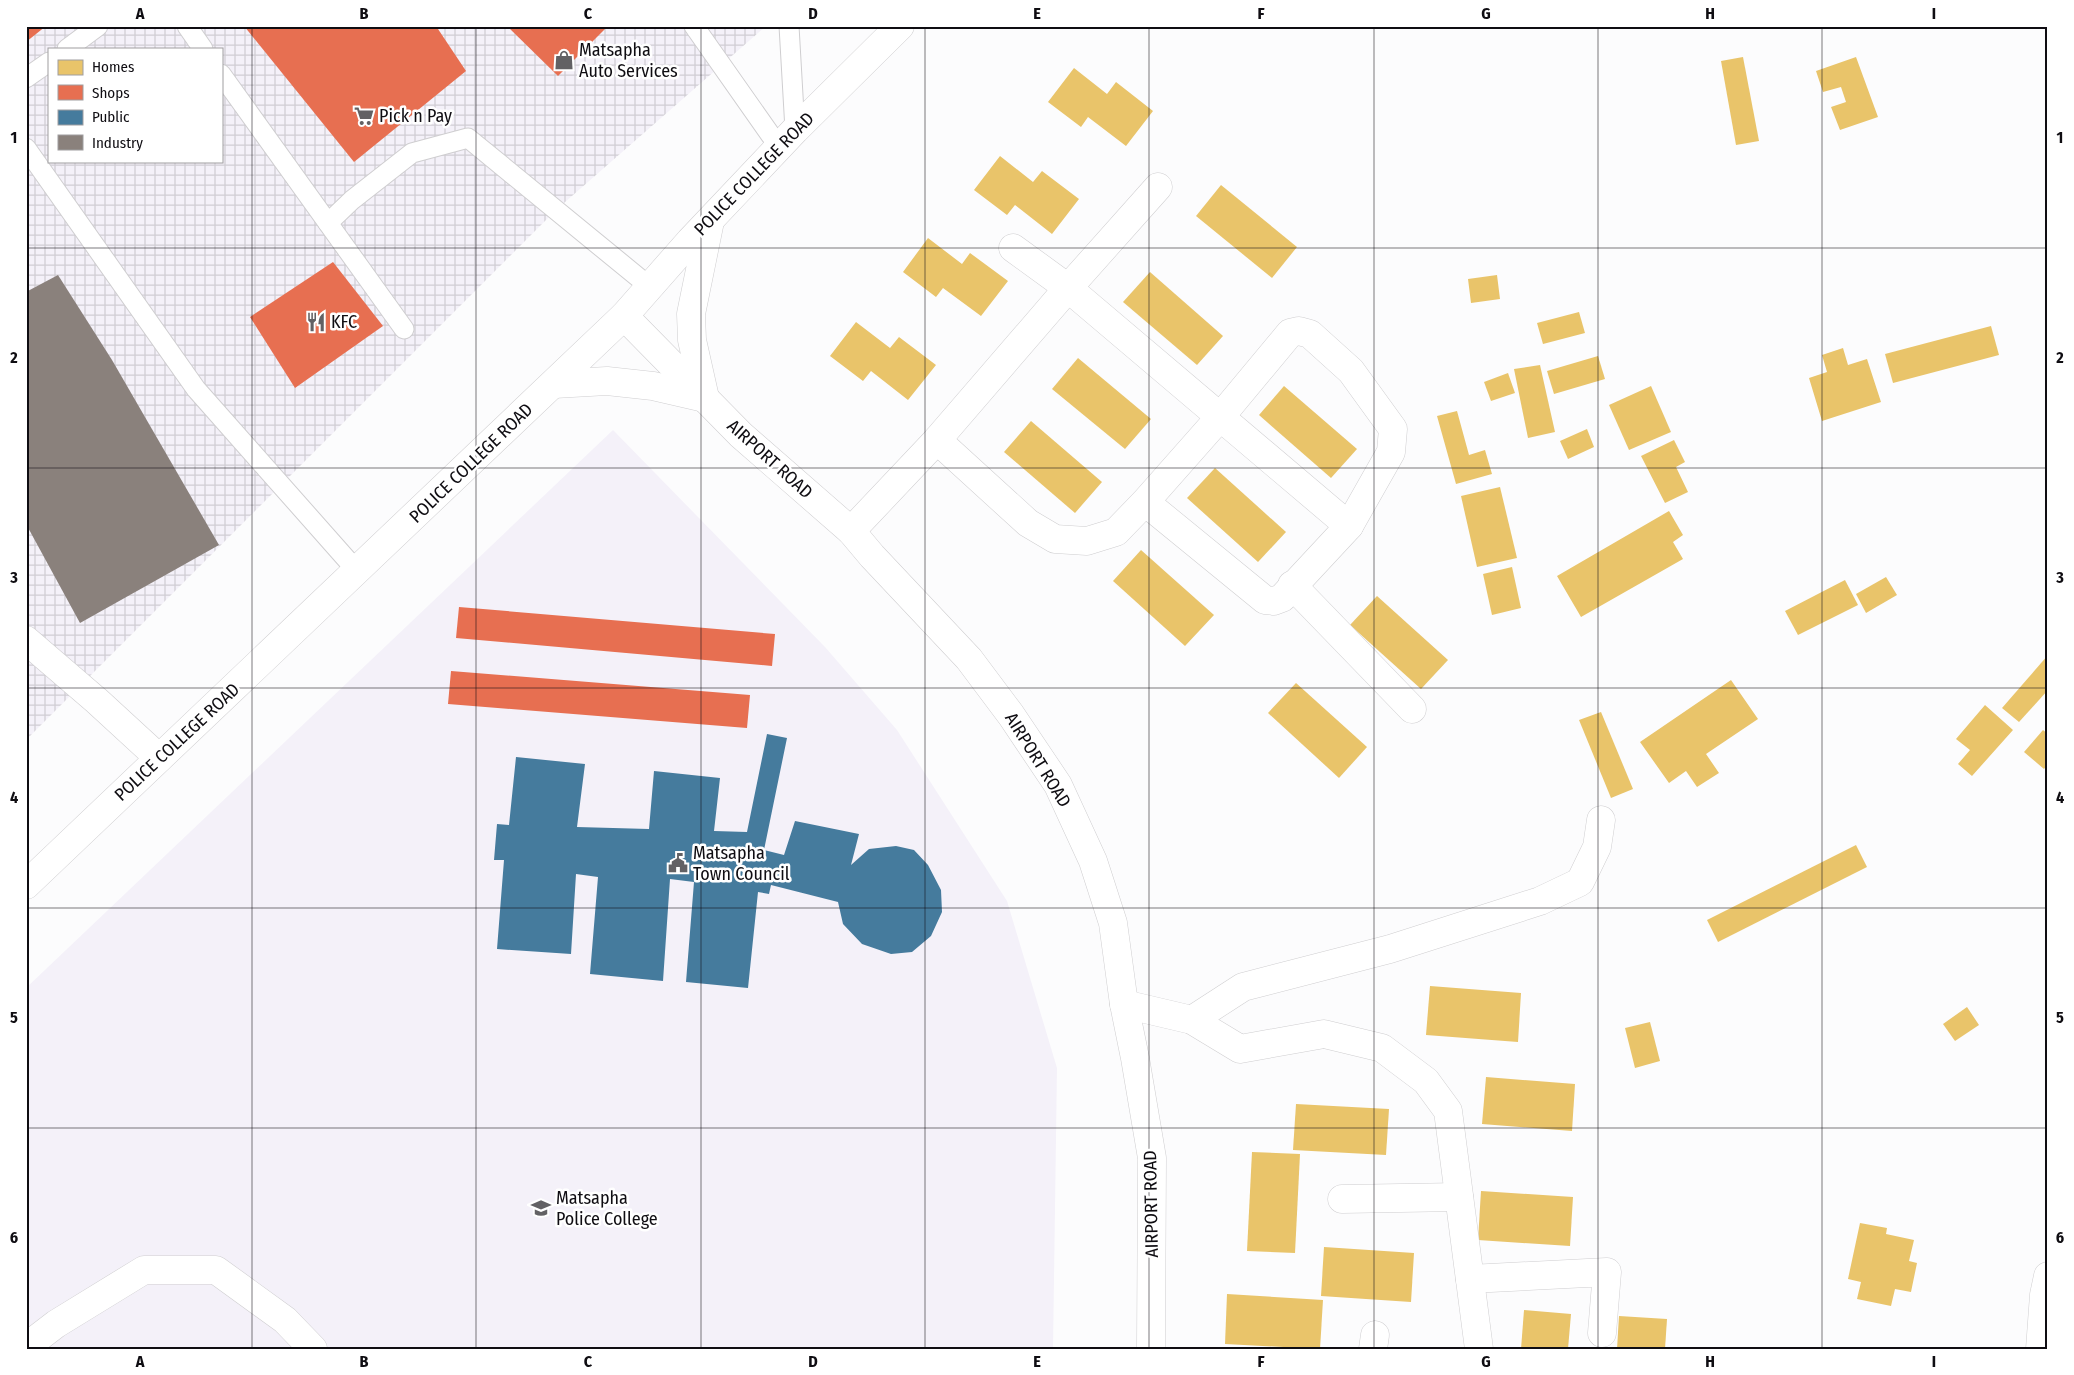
<svg xmlns="http://www.w3.org/2000/svg" width="2074" height="1375" font-family="'Fira Sans Condensed',sans-serif">
	<style>
		.built { fill: #f4f1f9 }
		.industrial { fill: url(#industrial-grid); fill-rule: evenodd }
		.homes { fill: #e9c46a }
		.shops { fill: #e76f51 }
		.public { fill: #457b9d }
		.industry { fill: #8a817c }
		.lines { fill: none; stroke-linecap: round; stroke-linejoin: round }
		.lane-casing { stroke: #cfced0; stroke-width: 21 }
		.street-casing { stroke: #cfced0; stroke-width: 29 }
		.secondary-casing { stroke: #cfced0; stroke-width: 29 }
		.lane { stroke: #fff; stroke-width: 19 }
		.street { stroke: #fff; stroke-width: 28 }
		.secondary { stroke: #fff; stroke-width: 28 }
		.grid { fill: none; stroke: #0f0d12; stroke-width: 1; stroke-opacity: 0.55 }
		.labels { text-anchor: middle; dominant-baseline: central; stroke-width: 5; stroke-linejoin: round; paint-order: stroke }
		.poi-label { font-size: 18px; fill: #0f0d12; stroke: #fff; text-anchor: start }
		.street-label { font-size: 18px; fill: #0f0d12; stroke: #fff }
		.neatline { fill: none; stroke: #0f0d12; stroke-width: 2 }
		.grid-label { font-size: 16px; text-anchor: middle; font-weight: bold; fill: #0f0d12 }
	</style>
	<defs>
		<pattern id="industrial-grid" width="8" height="8" patternUnits="userSpaceOnUse" patternTransform="scale(1.25)"><rect width="8" height="8" fill="#f4f1f9"/><path d="M0 4h8M4 0v8" fill="none" stroke="#d0cdd4"/></pattern>
	</defs>
	<rect width="100%" height="100%" fill="#fcfcfd"/>
	<polygon class="built" points="613,430 825,647 897,730 1007,901 1057,1068 1053,1349 26,1349 26,988"/>
	<path class="industrial" d="M26 26H766L556 210 26 740ZM49 49H221V161H49Z"/>
	<g class="homes">
		<polygon points="1743,57 1759,141 1736,145 1721,61"/>
		<polygon points="1856,57 1878,117 1840,130 1831,107 1846,102 1841,87 1823,92 1816,71"/>
		<polygon points="1074,68 1107,94 1116,82 1153,111 1126,146 1088,117 1081,127 1048,102"/>
		<polygon points="1000,156 1033,182 1042,171 1079,199 1052,234 1015,205 1007,215 974,190"/>
		<polygon points="1221,185 1297,247 1272,278 1196,216"/>
		<polygon points="928,238 962,264 970,253 1008,281 981,316 943,288 936,297 903,272"/>
		<polygon points="1150,272 1223,336 1197,365 1123,302"/>
		<polygon points="1497,275 1500,299 1471,303 1468,279"/>
		<polygon points="1579,312 1585,333 1543,344 1537,323"/>
		<polygon points="856,322 890,348 899,337 936,365 908,400 871,371 863,381 830,356"/>
		<polygon points="1991,326 1999,355 1893,383 1885,354"/>
		<polygon points="1843,348 1848,365 1867,359 1881,402 1822,421 1809,378 1827,372 1822,355"/>
		<polygon points="1598,356 1605,379 1554,394 1547,371"/>
		<polygon points="1078,358 1151,419 1125,449 1052,389"/>
		<polygon points="1540,365 1555,432 1528,438 1514,369"/>
		<polygon points="1508,373 1515,393 1491,401 1484,382"/>
		<polygon points="1284,386 1357,449 1331,478 1259,415"/>
		<polygon points="1651,386 1671,432 1629,450 1609,405"/>
		<polygon points="1457,411 1469,455 1485,450 1492,474 1456,484 1437,416"/>
		<polygon points="1031,421 1102,482 1075,513 1004,452"/>
		<polygon points="1587,429 1594,447 1568,459 1560,441"/>
		<polygon points="1674,440 1685,462 1676,467 1688,492 1665,503 1641,456"/>
		<polygon points="1215,468 1286,532 1258,562 1187,498"/>
		<polygon points="1500,487 1517,558 1477,567 1461,496"/>
		<polygon points="1669,511 1683,535 1673,542 1683,559 1581,617 1557,576"/>
		<polygon points="1141,550 1214,615 1185,646 1113,581"/>
		<polygon points="1512,567 1521,608 1492,615 1483,574"/>
		<polygon points="1886,577 1897,595 1866,613 1856,594"/>
		<polygon points="1845,580 1858,605 1798,635 1785,611"/>
		<polygon points="1377,596 1448,660 1421,689 1350,625"/>
		<polygon points="2048,655 2048,690 2019,722 2002,708"/>
		<polygon points="1731,680 1758,719 1706,754 1719,773 1697,787 1686,771 1669,783 1640,742"/>
		<polygon points="1296,683 1367,747 1339,778 1268,713"/>
		<polygon points="1985,705 2013,730 1972,776 1958,764 1970,750 1956,739"/>
		<polygon points="1601,712 1633,789 1611,798 1579,720"/>
		<polygon points="2043,730 2048,734 2048,764 2044,769 2024,752"/>
		<polygon points="1856,845 1867,867 1718,942 1707,920"/>
		<polygon points="1430,986 1521,993 1518,1042 1426,1035"/>
		<polygon points="1967,1007 1979,1025 1955,1041 1943,1024"/>
		<polygon points="1650,1022 1660,1061 1635,1068 1625,1028"/>
		<polygon points="1486,1077 1575,1084 1572,1131 1482,1124"/>
		<polygon points="1296,1104 1389,1109 1386,1155 1293,1150"/>
		<polygon points="1252,1152 1300,1154 1295,1253 1247,1251"/>
		<polygon points="1481,1191 1573,1197 1570,1246 1478,1240"/>
		<polygon points="1860,1223 1887,1228 1886,1234 1914,1240 1909,1261 1917,1263 1911,1292 1895,1289 1891,1306 1857,1299 1861,1282 1848,1279"/>
		<polygon points="1324,1247 1414,1253 1411,1302 1321,1296"/>
		<polygon points="1227,1294 1323,1300 1320,1349 1225,1344"/>
		<polygon points="1524,1310 1571,1314 1568,1349 1521,1349"/>
		<polygon points="1619,1316 1667,1319 1665,1349 1617,1349"/>
	</g>
	<g class="shops">
		<polygon points="26,26 46,26 26,42"/>
		<polygon points="244,26 436,26 466,71 354,162"/>
		<polygon points="507,26 608,26 558,76"/>
		<polygon points="333,262 383,326 295,388 250,317"/>
		<polygon points="459,607 775,634 772,666 456,638"/>
		<polygon points="451,671 750,695 747,728 448,704"/>
	</g>
	<polygon class="public" points="767,734 787,738 764,850 784,855 795,821 859,834 851,865 869,849 896,846 914,850 928,865 941,890 942,912 931,936 912,952 891,954 862,944 843,924 838,902 771,885 769,894 758,892 748,988 686,982 694,882 670,879 663,981 590,974 598,877 576,874 571,954 497,949 504,860 494,860 497,824 509,825 516,757 585,764 577,827 649,829 654,771 720,778 714,831 747,832"/>
	<polygon class="industry" points="58,275 112,360 219,545 80,623 26,524 26,292"/>
	<g class="lines">
		<defs>
			<g id="lane">
				<polyline points="187,26 203,49"/>
				<polyline points="694,26 779,147"/>
				<polyline points="789,26 795,130"/>
				<polyline points="67,49 98,26"/>
				<polyline points="221,74 404,329"/>
				<polyline points="26,78 49,62"/>
				<polyline points="26,148 196,389 357,571"/>
				<polyline points="328,223 352,200 412,153 468,138 650,287"/>
			</g>
			<g id="street">
				<polyline points="1013,248 1068,288 1349,526"/>
				<polyline points="937,440 1028,523 1055,539 1087,541 1116,532 1145,502 1221,416 1290,333 1299,331 1310,334 1351,371 1393,429 1391,452 1349,526 1282,598 1274,601 1265,600 1145,502"/>
				<polyline points="851,531 937,440 1068,288 1158,187"/>
				<polyline points="1292,585 1412,709"/>
				<polyline points="26,640 97,701 159,758"/>
				<polyline points="1124,1004 1192,1020 1240,1049 1324,1034 1382,1048 1426,1081 1448,1111 1479,1349"/>
				<polyline points="1192,1020 1243,987 1390,949 1540,901 1580,882 1597,847 1601,820"/>
				<polyline points="1342,1199 1459,1197"/>
				<polyline points="1470,1279 1607,1272 1602,1333"/>
				<polyline points="26,1347 56,1324 144,1270 216,1270 285,1320 313,1349"/>
				<polyline points="1373,1349 1375,1335"/>
				<polyline points="2040,1349 2044,1295 2048,1276"/>
			</g>
			<g id="secondary">
				<polyline points="624,316 741,435 851,531 872,556 969,659 1011,715 1058,785 1093,861 1113,923 1124,1004 1135,1058 1152,1158 1151,1349"/>
				<polyline points="554,384 607,381 653,386 705,398 692,340 691,314 710,221"/>
				<polyline points="26,885 624,316 690,241 795,130 900,26"/>
			</g>
		</defs>
		<use href="#lane" class="lane-casing"/>
		<use href="#street" class="street-casing"/>
		<use href="#secondary" class="secondary-casing"/>
		<use href="#lane" class="lane"/>
		<use href="#street" class="street"/>
		<use href="#secondary" class="secondary"/>
	</g>
	<path class="grid" d="M252 26V1349M476 26V1349M701 26V1349M925 26V1349M1149 26V1349M1374 26V1349M1598 26V1349M1822 26V1349M26 248H2048M26 468H2048M26 688H2048M26 908H2048M26 1128H2048"/>
	<defs>
		<symbol id="shop-bare" viewBox="-9 -9 18 18"><path d="M-5-2.5h2.3a2.7 3.5 0 0 1 5.4 0H5L5.5 6h-11ZM-1.5-2.5h3a1.5 2.3 0 0 0-3 0Z" fill="#626164" stroke="#fff" stroke-width="2.5" paint-order="stroke"/></symbol>
		<symbol id="supermarket-bare" viewBox="-9 -9 18 18"><path d="M-6-5.5h2.5l.6 2H6L4.5 2H-2.5L-4.4-4H-6ZM-1.5 3.2a1.3 1.3 0 1 0 .1 0ZM3 3.2a1.3 1.3 0 1 0 .1 0Z" fill="#626164" stroke="#fff" stroke-width="2.5" paint-order="stroke"/></symbol>
		<symbol id="restaurant-bare" viewBox="-9 -9 18 18"><path d="M-5-6h1v4h1v-4h1v4h1v-4h1v5L-1.5 .5V6h-2V.5L-5-1ZM5-6V6H3V1.5H1.5Q1.5-4 5-6Z" fill="#626164" stroke="#fff" stroke-width="2.5" paint-order="stroke"/></symbol>
		<symbol id="civic-bare" viewBox="-9 -9 18 18"><path d="M-.6-6.5H3V-4.5H.6V-3L4-1V1h2V6H-6V1h2V-1L-.6-3ZM-1.2 2.5V6h2.4V2.5Z" fill="#626164" stroke="#fff" stroke-width="2.5" paint-order="stroke"/></symbol>
		<symbol id="university-bare" viewBox="-9 -9 18 18"><path d="M0-5L7-2L0 1L-7-2ZM-4 1L0 2.5L4 1V4Q0 6-4 4Z" fill="#626164" stroke="#fff" stroke-width="2.5" paint-order="stroke"/></symbol>
	</defs>
	<g fill-rule="evenodd">
		<use href="#shop-bare" x="550" y="46" width="28" height="28"/>
		<use href="#supermarket-bare" x="350" y="102" width="28" height="28"/>
		<use href="#restaurant-bare" x="302" y="308" width="28" height="28"/>
		<use href="#civic-bare" x="664" y="849" width="28" height="28"/>
		<use href="#university-bare" x="527" y="1194" width="28" height="28"/>
	</g>
	<g class="labels">
		<g class="poi-label">
			<text x="579" y="50">Matsapha<tspan x="579" dy="21">Auto Services</tspan></text>
			<text x="379" y="116">Pick n Pay</text>
			<text x="331" y="322">KFC</text>
			<text x="693" y="853">Matsapha<tspan x="693" dy="21">Town Council</tspan></text>
			<text x="556" y="1198">Matsapha<tspan x="556" dy="21">Police College</tspan></text>
		</g>
		<g class="street-label">
			<text transform="translate(754 174) rotate(-46)">POLICE COLLEGE ROAD</text>
			<text transform="translate(770 459) rotate(42)">AIRPORT ROAD</text>
			<text transform="translate(471 463) rotate(-44)">POLICE COLLEGE ROAD</text>
			<text transform="translate(177 742) rotate(-43)">POLICE COLLEGE ROAD</text>
			<text transform="translate(1038 760) rotate(58)">AIRPORT ROAD</text>
			<text transform="translate(1151 1204) rotate(-91)">AIRPORT ROAD</text>
		</g>
	</g>
	<rect width="2074" height="1375" fill="none" stroke="#ffffff" stroke-width="55"/>
	<rect x="48" y="48" width="175" height="115" fill="#ffffff" stroke="#9f9ea0"/>
	<rect x="58" y="60" width="25" height="15" fill="#e9c46a" stroke="#9f9ea0"/>
	<text x="92" y="72" font-size="15" fill="#0f0d12">Homes</text>
	<rect x="58" y="85" width="25" height="15" fill="#e76f51" stroke="#9f9ea0"/>
	<text x="92" y="98" font-size="15" fill="#0f0d12">Shops</text>
	<rect x="58" y="110" width="25" height="15" fill="#457b9d" stroke="#9f9ea0"/>
	<text x="92" y="122" font-size="15" fill="#0f0d12">Public</text>
	<rect x="58" y="135" width="25" height="15" fill="#8a817c" stroke="#9f9ea0"/>
	<text x="92" y="148" font-size="15" fill="#0f0d12">Industry</text>
	<rect x="28" y="28" width="2018" height="1320" class="neatline"/>
	<g class="grid-label">
		<text x="140" y="19">A</text>
		<text x="364" y="19">B</text>
		<text x="588" y="19">C</text>
		<text x="813" y="19">D</text>
		<text x="1037" y="19">E</text>
		<text x="1261" y="19">F</text>
		<text x="1486" y="19">G</text>
		<text x="1710" y="19">H</text>
		<text x="1934" y="19">I</text>
		<text x="14" y="143">1</text>
		<text x="2060" y="143">1</text>
		<text x="14" y="363">2</text>
		<text x="2060" y="363">2</text>
		<text x="14" y="583">3</text>
		<text x="2060" y="583">3</text>
		<text x="14" y="803">4</text>
		<text x="2060" y="803">4</text>
		<text x="14" y="1023">5</text>
		<text x="2060" y="1023">5</text>
		<text x="14" y="1243">6</text>
		<text x="2060" y="1243">6</text>
		<text x="140" y="1367">A</text>
		<text x="364" y="1367">B</text>
		<text x="588" y="1367">C</text>
		<text x="813" y="1367">D</text>
		<text x="1037" y="1367">E</text>
		<text x="1261" y="1367">F</text>
		<text x="1486" y="1367">G</text>
		<text x="1710" y="1367">H</text>
		<text x="1934" y="1367">I</text>
	</g>
</svg>
